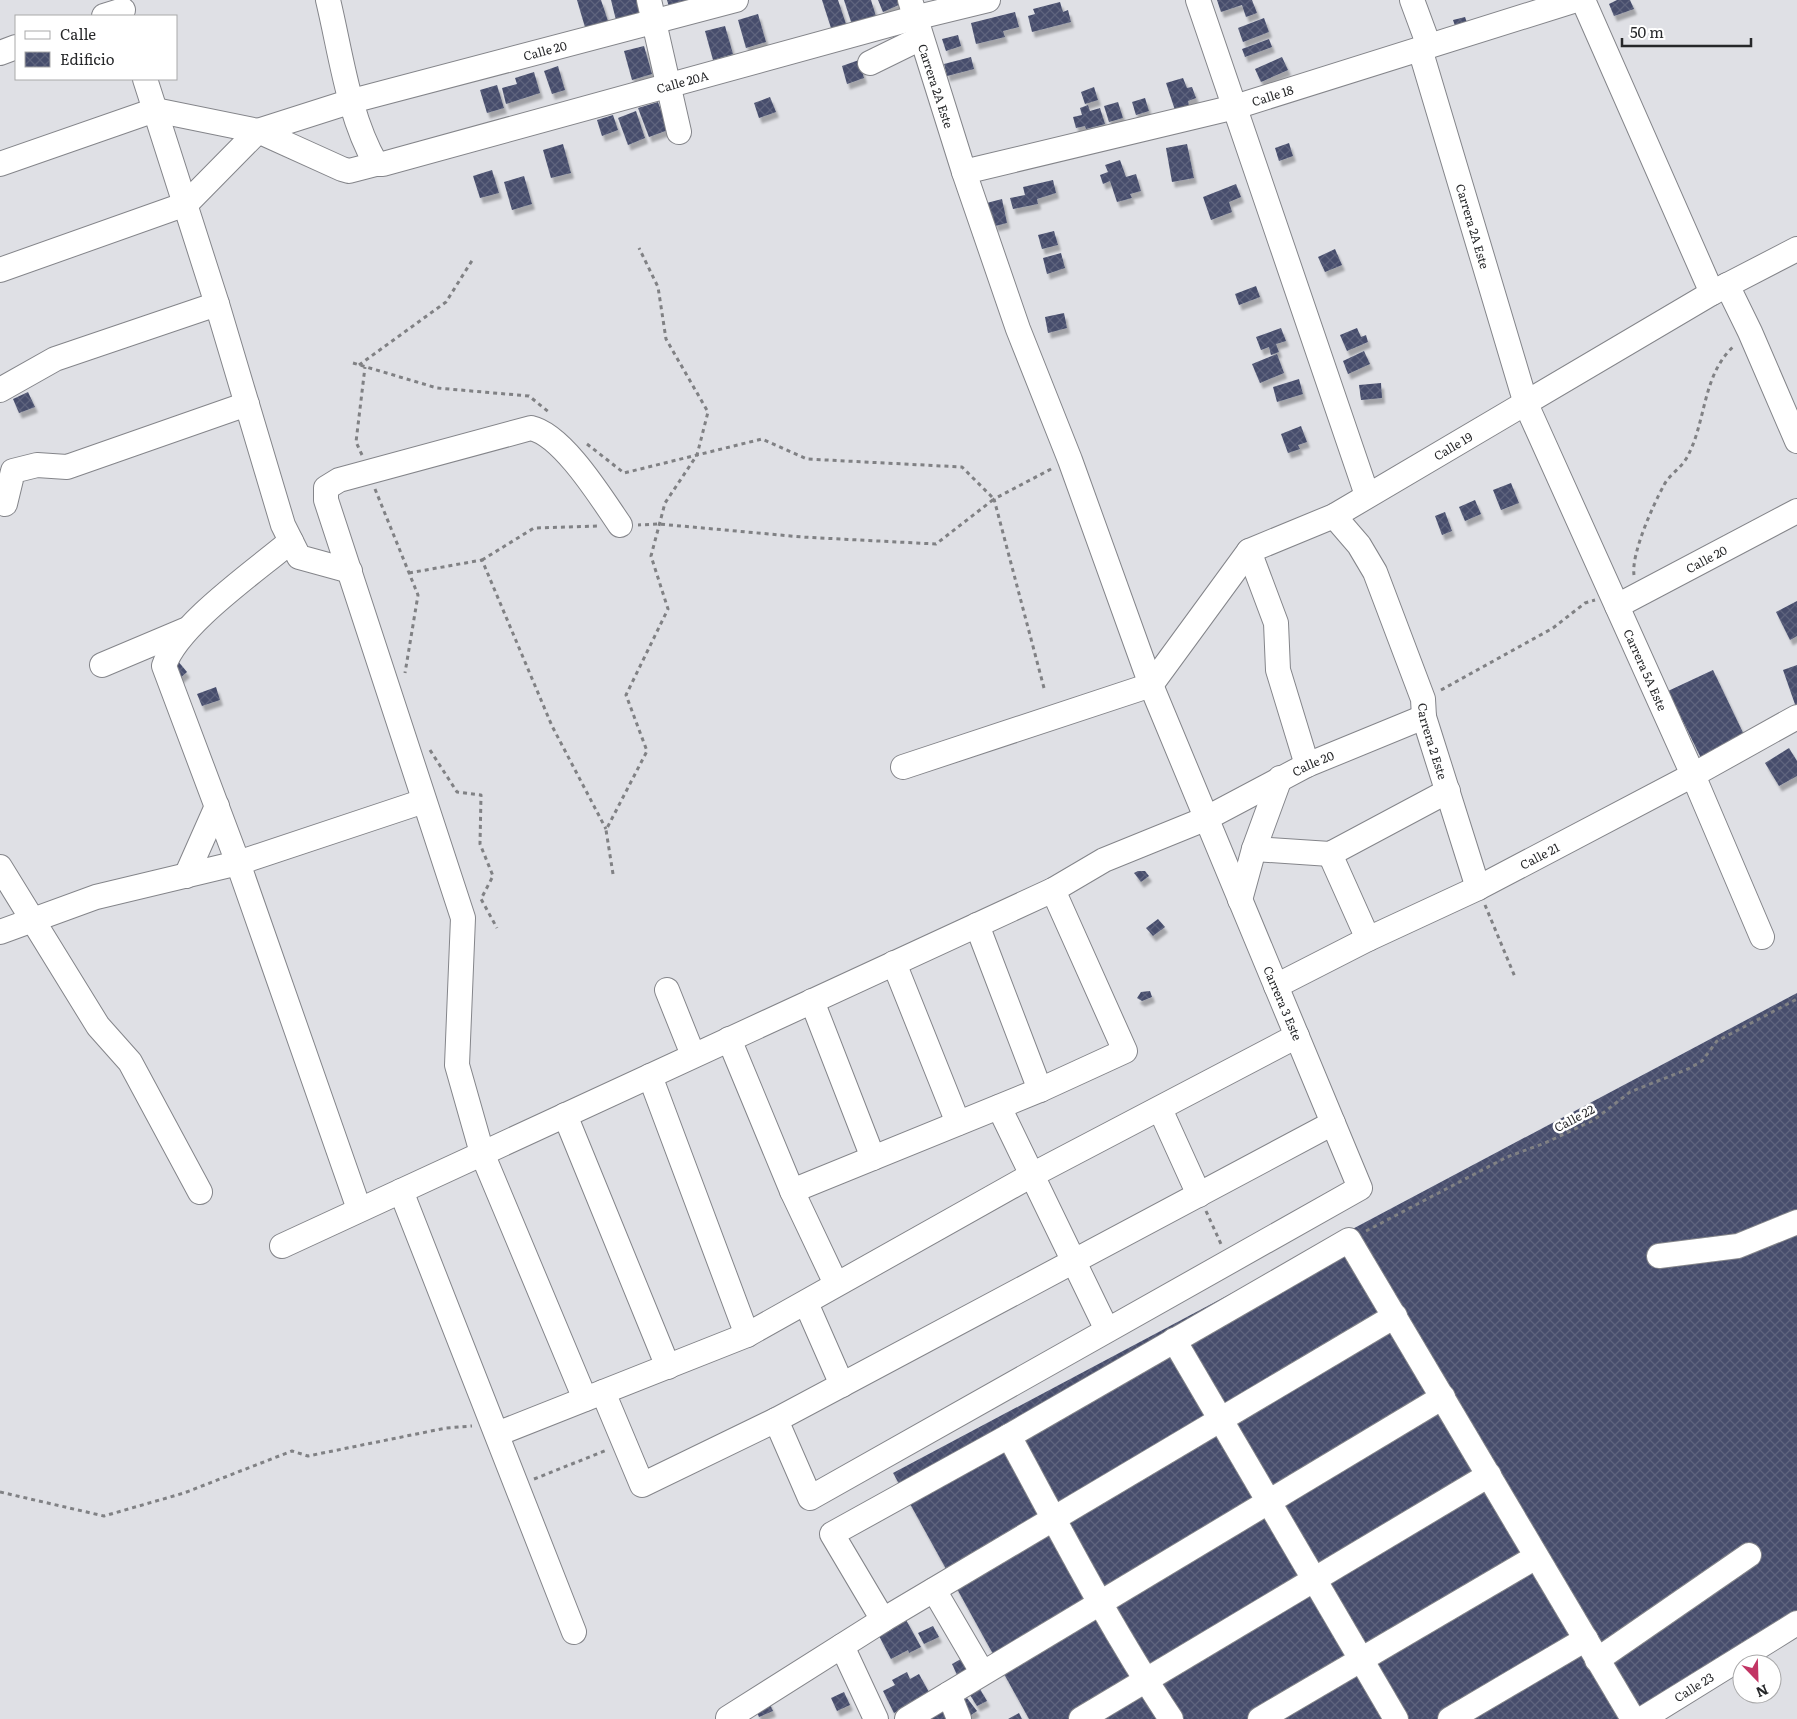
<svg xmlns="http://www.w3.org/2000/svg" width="1797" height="1719" font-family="Literata,serif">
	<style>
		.building { fill: url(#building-cross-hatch); filter: url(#shadow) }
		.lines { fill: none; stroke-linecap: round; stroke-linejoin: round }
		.minor-casing { stroke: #84858a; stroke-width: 26 }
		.path { stroke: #808184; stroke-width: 3; stroke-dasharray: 4 4; stroke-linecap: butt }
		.minor { stroke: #fff; stroke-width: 24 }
		.labels { text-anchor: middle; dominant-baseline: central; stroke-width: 5; stroke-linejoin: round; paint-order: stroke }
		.street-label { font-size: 12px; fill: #27282a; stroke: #fff }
	</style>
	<defs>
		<pattern id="building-cross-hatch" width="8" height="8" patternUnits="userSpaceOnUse" patternTransform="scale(1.25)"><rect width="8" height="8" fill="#464d6c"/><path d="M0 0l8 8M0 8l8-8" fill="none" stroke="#5e647d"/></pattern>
		<filter id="shadow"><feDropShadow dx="3" dy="5.5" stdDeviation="1" flood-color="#0004"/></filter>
	</defs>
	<rect width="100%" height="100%" fill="#dfe0e5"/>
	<g class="building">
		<polygon points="577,0 601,0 610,27 587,34"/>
		<polygon points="611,0 640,0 645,15 617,24"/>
		<polygon points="667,0 690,0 669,7"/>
		<polygon points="822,0 838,0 847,27 832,31"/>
		<polygon points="844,0 871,0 878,23 854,31"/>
		<polygon points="878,0 899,0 901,4 883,12"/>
		<polygon points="1217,0 1252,0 1257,13 1246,17 1242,5 1221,12"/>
		<polygon points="1617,0 1630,0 1634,9 1614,16 1609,4"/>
		<polygon points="1060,2 1063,12 1068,10 1071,22 1032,32 1028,16 1035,14 1033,9"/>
		<polygon points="1015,12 1019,27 1003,31 1005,37 976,44 971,23"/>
		<polygon points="758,14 766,42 746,48 738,20"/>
		<polygon points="1465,17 1470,31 1458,35 1453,20"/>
		<polygon points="1264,18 1269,32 1243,42 1238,28"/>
		<polygon points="725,26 733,54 713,60 705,31"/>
		<polygon points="958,35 961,46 946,51 942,39"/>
		<polygon points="1269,39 1272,47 1245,57 1242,49"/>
		<polygon points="644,46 652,74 632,80 624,51"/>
		<polygon points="971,57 974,69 947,76 944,64"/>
		<polygon points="1282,57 1288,70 1261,82 1255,69"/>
		<polygon points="859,60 864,78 847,84 842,66"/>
		<polygon points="558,66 565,90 552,94 544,71"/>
		<polygon points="534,72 540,93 506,104 502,88 517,84 515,78"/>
		<polygon points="1183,78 1187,88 1192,87 1196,98 1188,101 1189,106 1175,110 1166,83"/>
		<polygon points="497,85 504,108 487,113 480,90"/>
		<polygon points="1094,87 1098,100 1085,104 1081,92"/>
		<polygon points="770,97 776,112 759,118 754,103"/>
		<polygon points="1145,98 1149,111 1136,115 1132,102"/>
		<polygon points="658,102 668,130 649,137 638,108"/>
		<polygon points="1118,102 1123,118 1109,122 1104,106"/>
		<polygon points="1088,105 1090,111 1100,108 1105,124 1086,129 1085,126 1076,128 1073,117 1082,115 1080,108"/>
		<polygon points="636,111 645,138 628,145 618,118"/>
		<polygon points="613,115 618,130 602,136 597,120"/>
		<polygon points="1289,143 1293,156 1279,161 1275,148"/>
		<polygon points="563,144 571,173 551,178 543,150"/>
		<polygon points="1187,144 1194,178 1172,182 1166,148"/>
		<polygon points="1120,160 1126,177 1136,174 1141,191 1130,194 1132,198 1117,202 1110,181 1103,184 1100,175 1108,172 1105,165"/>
		<polygon points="492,170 499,193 480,198 473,176"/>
		<polygon points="524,176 532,204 512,210 504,182"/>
		<polygon points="1053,180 1056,193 1037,199 1038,204 1013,209 1010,198 1025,195 1023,187"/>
		<polygon points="1236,184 1241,197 1229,202 1232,212 1211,220 1203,197"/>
		<polygon points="1002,199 1007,223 995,226 992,214 981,216 979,205"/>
		<polygon points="1054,231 1058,245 1042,249 1038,235"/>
		<polygon points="1335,249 1342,265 1325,272 1318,257"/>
		<polygon points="1061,253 1065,268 1047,274 1043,258"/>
		<polygon points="1256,286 1260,297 1239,305 1235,294"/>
		<polygon points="1064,313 1067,328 1048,333 1045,317"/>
		<polygon points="1281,328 1286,341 1276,344 1279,352 1271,355 1269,347 1261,350 1256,337"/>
		<polygon points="1357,328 1361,337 1366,335 1368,342 1347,351 1340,335"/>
		<polygon points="1364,351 1370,364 1348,374 1343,361"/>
		<polygon points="1277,354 1284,373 1260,383 1252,364"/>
		<polygon points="1299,379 1303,394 1277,402 1273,387"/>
		<polygon points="1381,383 1382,398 1361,400 1359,385"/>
		<polygon points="28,392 35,407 19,413 13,399"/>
		<polygon points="1301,426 1307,442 1298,445 1300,449 1288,453 1281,434"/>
		<polygon points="1511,483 1519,503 1501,510 1493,490"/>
		<polygon points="1475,500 1481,514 1465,521 1459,507"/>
		<polygon points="1445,512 1452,531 1442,535 1435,516"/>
		<polygon points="1797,601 1797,636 1790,640 1776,612"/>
		<polygon points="177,660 187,672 179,679 169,667"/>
		<polygon points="1797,665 1797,710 1783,670"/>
		<polygon points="1713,670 1747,741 1703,762 1668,691"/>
		<polygon points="216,687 220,700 202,706 197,694"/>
		<polygon points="1789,748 1797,761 1797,776 1779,786 1765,763"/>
		<polygon points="1138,871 1145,871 1149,876 1141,882 1134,873"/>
		<polygon points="1158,919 1165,927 1153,936 1146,928"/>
		<polygon points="1150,991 1152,997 1142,1001 1137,998 1141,992"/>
		<polygon points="1797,993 1797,1628 1638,1719 1029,1719 893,1473"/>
		<polygon points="905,1618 921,1647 909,1653 908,1650 891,1659 879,1636 893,1629 891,1626"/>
		<polygon points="933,1626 939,1637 924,1644 918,1633"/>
		<polygon points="961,1659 974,1669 958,1677 952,1664"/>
		<polygon points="907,1672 910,1679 919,1674 930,1694 894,1713 883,1691 895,1685 892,1680"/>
		<polygon points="980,1689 987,1701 977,1706 970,1695"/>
		<polygon points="844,1692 850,1705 837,1711 831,1698"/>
		<polygon points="967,1698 977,1711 968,1717 959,1704"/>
		<polygon points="768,1700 773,1711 759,1717 754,1705"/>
		<polygon points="942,1708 948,1719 922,1719"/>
		<polygon points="1019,1713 1022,1719 1008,1719"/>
	</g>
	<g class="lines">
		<defs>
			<g id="minor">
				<path d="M328 0C341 54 348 115 376 164"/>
				<polyline points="649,0 679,132"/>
				<polyline points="1198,0 1367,495"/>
				<polyline points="1412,0 1429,46"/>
				<polyline points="1583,0 1712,293"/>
				<polyline points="104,16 123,10"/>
				<path id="s1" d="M1420 49 1526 404 1693 775 1762 937"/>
				<polyline points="0,53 16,47"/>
				<polyline points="870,63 921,38"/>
				<polyline points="145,79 217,304 283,525 299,557 350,571"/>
				<path id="s2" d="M0 164 155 110 258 131 342 169 349 171 376 164H383L914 18 988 0"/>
				<path id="s3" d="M964 172 1235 107 1576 0"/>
				<path id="s4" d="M0 270 186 204 258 131 352 101 736 0"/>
				<polyline points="1727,285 1750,332 1797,441"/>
				<polyline points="0,390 55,359 217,304"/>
				<polyline points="5,504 13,471 37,465 67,467 247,404"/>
				<path id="s5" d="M1334 516 1359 545 1375 572 1423 699 1424 717 1478 888"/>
				<path d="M291 541C257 570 177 625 164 666L238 863 359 1209"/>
				<polyline points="1249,551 1276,623 1278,670 1307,765"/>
				<path id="s6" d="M1617 606 1797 511"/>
				<polyline points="102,665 185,630"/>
				<path id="s7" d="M1151 685 1249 551 1334 516 1712 293 1797 249"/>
				<polyline points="903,767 1151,685"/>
				<polyline points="1254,849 1330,854 1448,791"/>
				<polyline points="1330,854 1368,939"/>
				<polyline points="0,867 98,1026 130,1062 200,1192"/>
				<polyline points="186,876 217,806"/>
				<polyline points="1240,900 1254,849 1280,778"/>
				<polyline points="977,925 1040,1090"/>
				<polyline points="0,932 96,897 238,863 424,801"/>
				<polyline points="894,963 958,1123"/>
				<path id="s8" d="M1276 986 1368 939 1478 888 1693 775 1797 717"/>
				<polyline points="667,990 693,1055"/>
				<polyline points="812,1001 873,1158"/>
				<polyline points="729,1039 792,1191 836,1284"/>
				<polyline points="650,1076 747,1335"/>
				<polyline points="999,1107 1107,1330"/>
				<polyline points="1160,1109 1199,1195"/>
				<polyline points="565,1115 668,1367"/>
				<polyline points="401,1191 574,1632"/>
				<polyline points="792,1191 1040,1090 1125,1051 1053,890"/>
				<path id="s9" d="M282 1246 1053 890 1104 860 1205 819 1307 765 1424 717"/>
				<polyline points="1659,1256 1738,1246 1797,1222"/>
				<polyline points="806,1303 842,1385"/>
				<polyline points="1174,1340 1396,1719"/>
				<polyline points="603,1392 642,1485 776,1420 1333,1123"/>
				<path d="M585 1399 482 1153 457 1065 463 918 326 500V488L339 480 531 428C563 435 602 499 620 525"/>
				<polyline points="776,1420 810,1498 1360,1188 1151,685 1070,460 1018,329 964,172 910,0"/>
				<polyline points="497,1434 747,1335 1032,1175 1297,1036"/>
				<path d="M1009 1436C1061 1532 1111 1629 1171 1719"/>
				<polyline points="934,1590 982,1672"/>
				<polyline points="883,1620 832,1534 1009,1436 1349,1240 1633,1719"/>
				<polyline points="842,1646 876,1719"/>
				<polyline points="1597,1660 1749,1555"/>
				<polyline points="949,1694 959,1719"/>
				<polyline points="728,1718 883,1620 1395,1316"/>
				<polyline points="907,1719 1443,1397"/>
				<polyline points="1081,1719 1489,1475"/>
				<polyline points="1260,1719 1536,1557"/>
				<polyline points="1450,1719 1586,1639"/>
				<path id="s10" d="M1642 1719 1797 1623"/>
			</g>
		</defs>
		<use href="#minor" class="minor-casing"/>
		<g class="path">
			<polyline points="353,363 437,388 529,396 550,413"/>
			<polyline points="359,365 446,302 473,259"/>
			<polyline points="587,444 624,473 762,439 807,459 962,467 994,499 936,544 802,537 659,524 638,525"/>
			<polyline points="362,455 356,442 365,367"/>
			<polyline points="375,489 418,595 405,673"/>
			<polyline points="482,560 534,528 597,526"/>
			<polyline points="409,573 482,560 552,726 606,829"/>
			<path d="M1634 575C1631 554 1653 505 1664 485 1669 475 1680 469 1686 459 1707 423 1701 375 1735 345"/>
			<polyline points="1044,688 994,499 1053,468"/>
			<polyline points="1441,690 1553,628 1585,603 1595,600"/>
			<polyline points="430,750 457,792 481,795 480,844 493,876 481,899 497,928"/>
			<polyline points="613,874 606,830 647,751 626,695 668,609 651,556 665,503 697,455 708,412 666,339 658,287 639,248"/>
			<polyline points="1485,905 1515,977"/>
			<polyline points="1206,1211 1221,1244"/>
			<polyline points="1366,1231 1507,1157 1545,1143 1594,1120 1630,1092 1688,1069 1702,1061 1717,1041 1797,999"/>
			<polyline points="534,1479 607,1450"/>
			<polyline points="0,1492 104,1516 184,1493 292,1451 308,1456 446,1428 472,1426"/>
		</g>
		<use href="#minor" class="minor"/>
	</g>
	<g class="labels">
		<g class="street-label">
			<text stroke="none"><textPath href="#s4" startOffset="598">Calle 20</textPath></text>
			<text stroke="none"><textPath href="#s2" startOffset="714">Calle 20A</textPath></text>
			<text transform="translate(936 86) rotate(72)">Carrera 2A Este</text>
			<text stroke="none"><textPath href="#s3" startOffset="318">Calle 18</textPath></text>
			<text stroke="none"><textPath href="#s1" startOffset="185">Carrera 2A Este</textPath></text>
			<text stroke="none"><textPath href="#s7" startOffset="396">Calle 19</textPath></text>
			<text stroke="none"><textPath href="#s6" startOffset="101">Calle 20</textPath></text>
			<text stroke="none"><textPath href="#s1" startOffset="662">Carrera 5A Este</textPath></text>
			<text stroke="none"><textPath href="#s5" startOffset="249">Carrera 2 Este</textPath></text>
			<text stroke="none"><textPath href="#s9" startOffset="1139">Calle 20</textPath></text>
			<text stroke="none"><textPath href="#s8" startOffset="294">Calle 21</textPath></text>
			<text transform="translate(1283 1003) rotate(67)">Carrera 3 Este</text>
			<text transform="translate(1574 1118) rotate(-28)">Calle 22</text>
			<text stroke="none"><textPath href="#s10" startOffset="61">Calle 23</textPath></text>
		</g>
	</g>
	<rect x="15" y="15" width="162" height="65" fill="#ffffff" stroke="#a9a9aa"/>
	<rect x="25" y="31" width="25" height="8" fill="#ffffff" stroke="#a9a9aa"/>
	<text x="60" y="40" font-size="15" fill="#27282a">Calle</text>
	<rect x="25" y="52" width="25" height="15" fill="url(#building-cross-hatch)" stroke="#a9a9aa"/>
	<text x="60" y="65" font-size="15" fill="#27282a">Edificio</text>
	<g transform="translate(1757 1679) rotate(157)"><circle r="24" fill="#ffffff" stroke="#a9a9aa"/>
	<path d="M0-4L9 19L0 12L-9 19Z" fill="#c23564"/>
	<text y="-8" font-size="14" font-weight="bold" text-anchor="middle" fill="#27282a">N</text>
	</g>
	<path d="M1622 38v8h129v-8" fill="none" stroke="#27282a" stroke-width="2.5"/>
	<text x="1630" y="38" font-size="15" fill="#27282a" stroke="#ffffff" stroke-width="4" paint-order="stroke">50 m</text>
</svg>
